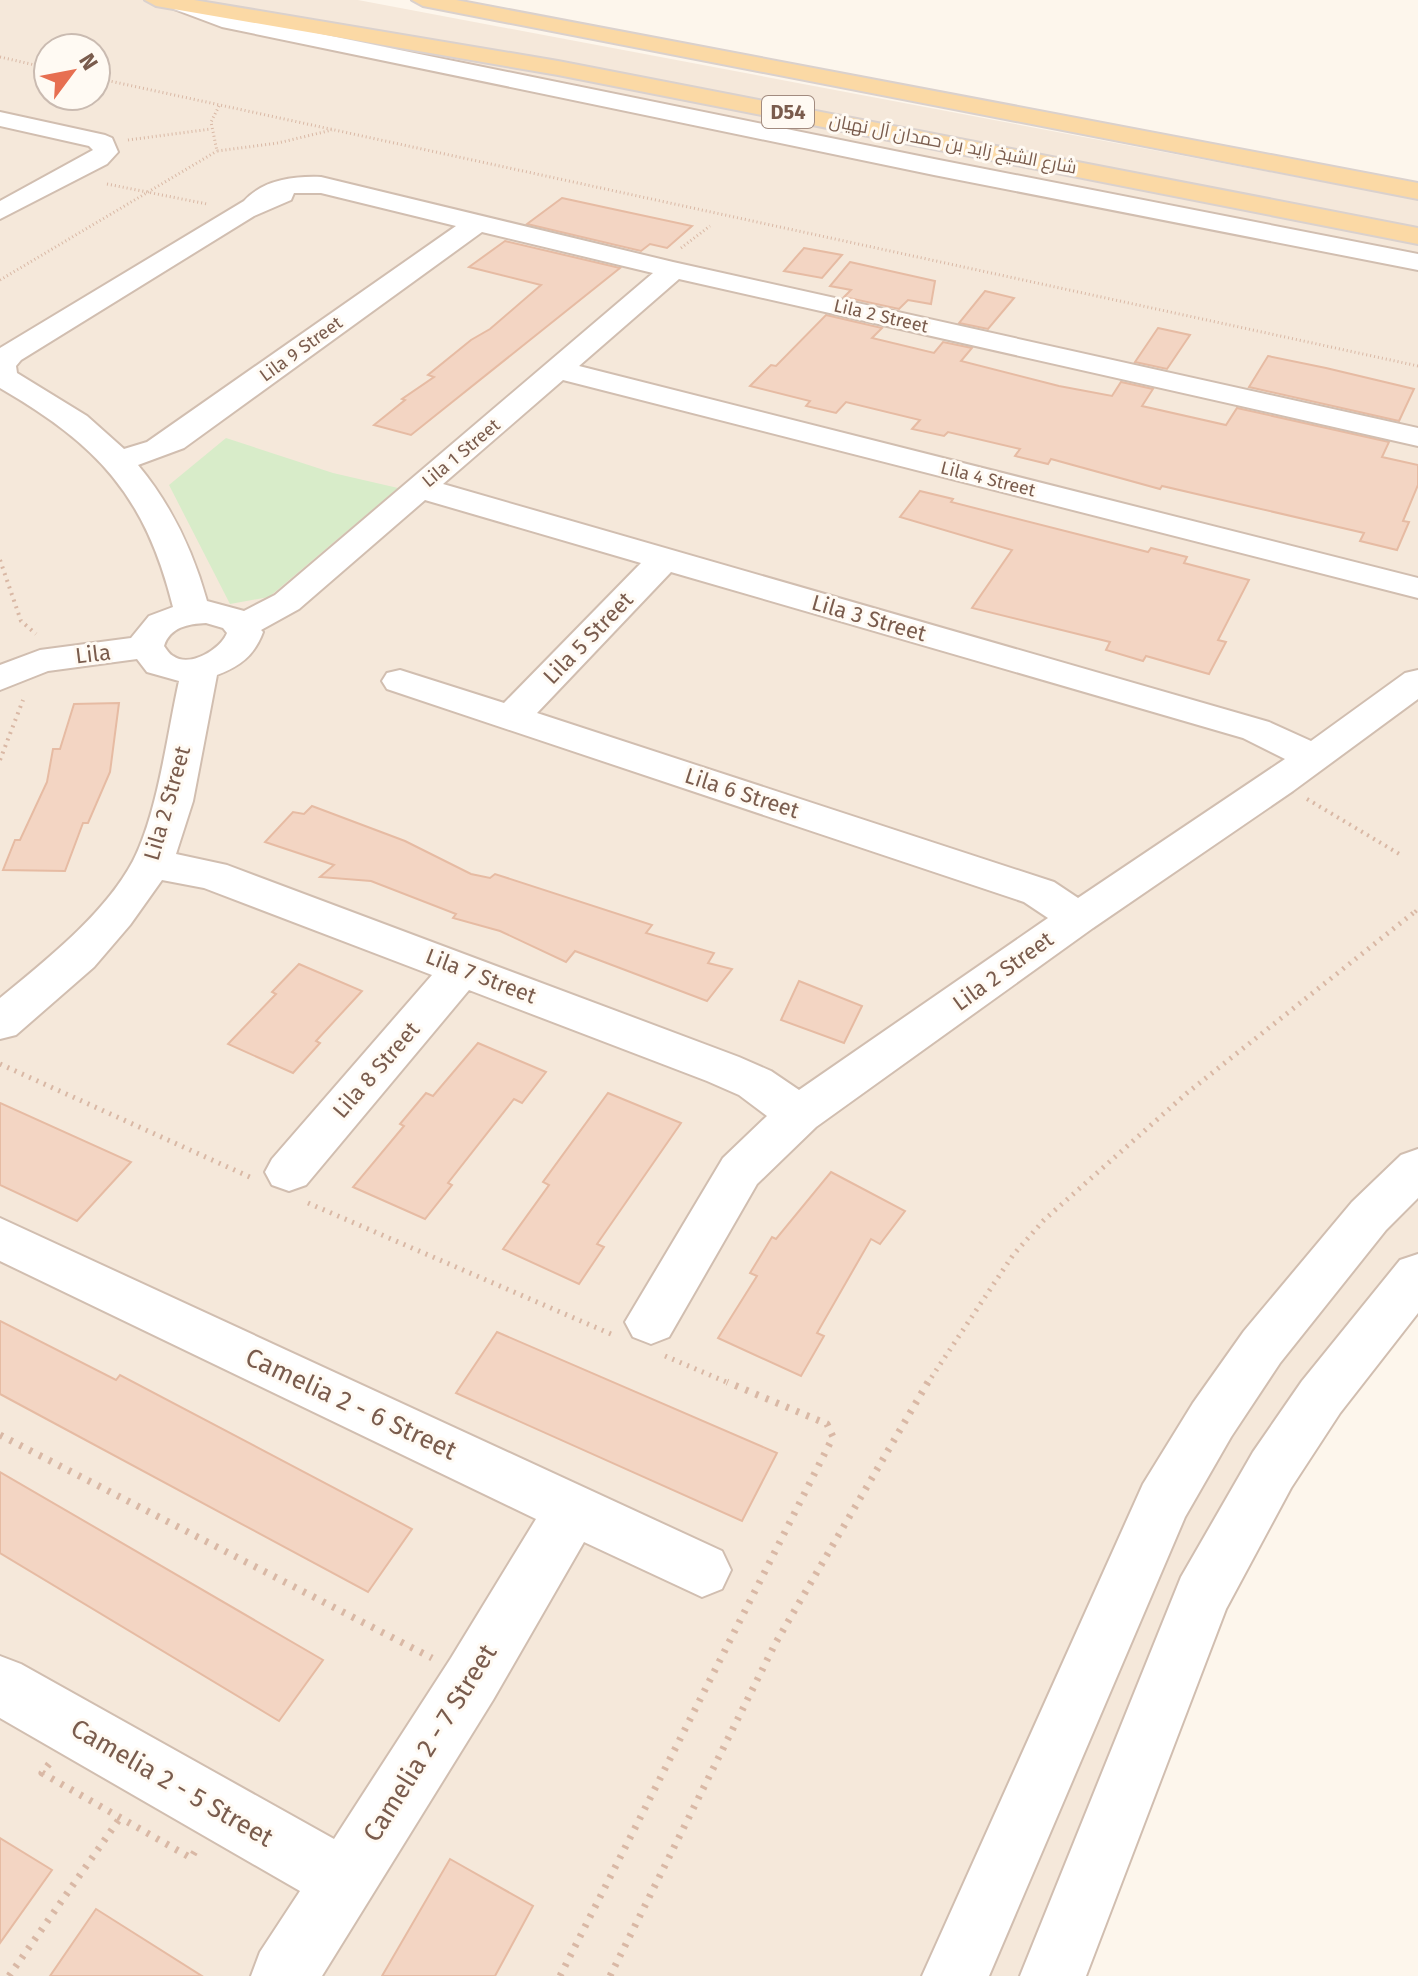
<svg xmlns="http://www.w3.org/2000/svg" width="1418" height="1976" font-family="'Fira Sans',Cairo,sans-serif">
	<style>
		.residential { fill: #f5e8da; fill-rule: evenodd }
		.green { fill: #d8ecc9 }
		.building { fill: #f3d5c3; stroke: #e6bba3; stroke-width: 2 }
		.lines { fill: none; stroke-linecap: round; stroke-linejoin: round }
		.minor-casing { stroke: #d1beb0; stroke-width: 4 }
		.major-casing { stroke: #dad1cd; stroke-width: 4 }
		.path-far3 { stroke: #d9b8a5; stroke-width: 3; stroke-dasharray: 1 3; stroke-linecap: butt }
		.path-far2 { stroke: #d9b8a5; stroke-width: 4; stroke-dasharray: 2 5; stroke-linecap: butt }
		.path-far1 { stroke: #d9b8a5; stroke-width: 5; stroke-dasharray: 2 6; stroke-linecap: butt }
		.path { stroke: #d9b8a5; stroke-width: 7; stroke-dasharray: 3 8; stroke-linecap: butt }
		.minor { fill: #fff; fill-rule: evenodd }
		.major { fill: #fbd9a5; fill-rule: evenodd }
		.labels { text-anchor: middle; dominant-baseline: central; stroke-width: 6; stroke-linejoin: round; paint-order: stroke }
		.far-street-label { font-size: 18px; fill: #7a5c4d; stroke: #fffaf3 }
		.shield { fill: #fffaf3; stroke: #a28b7f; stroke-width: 2 }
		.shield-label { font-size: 20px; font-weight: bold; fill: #7a5c4d }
		.street-label { font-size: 22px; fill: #7a5c4d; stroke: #fffaf3 }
		.near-street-label { font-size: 26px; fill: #7a5c4d; stroke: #fffaf3 }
	</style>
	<rect width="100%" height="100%" fill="#fdf6ec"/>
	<path class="residential" d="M0 0H358L1418 200V1271L1311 1400 1033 1976H0ZM48 48H96V96H48Z"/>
	<polygon class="green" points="226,438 333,473 398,488 269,597 230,604 169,485"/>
	<g class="building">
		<polygon points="562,198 608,208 692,226 667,248 650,244 641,251 527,224"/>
		<polygon points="505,241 620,268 411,435 374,425 405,400 402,399 434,377 428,375 471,340 490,329 541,285 469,267"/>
		<polygon points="804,248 842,255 822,278 784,271"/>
		<polygon points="850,262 935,281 931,304 908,300 899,309 844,297 851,290 830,286"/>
		<polygon points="985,291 1014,298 988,329 959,323"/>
		<polygon points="826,315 882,328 872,338 934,353 943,342 972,348 961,361 1059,386 1112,396 1121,382 1153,389 1142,406 1226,425 1237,408 1389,442 1382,457 1418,465 1418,485 1403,521 1409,522 1397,550 1360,541 1364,533 1162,486 1160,489 1051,459 1048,464 1015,456 1020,449 948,432 944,436 912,429 920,420 846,402 836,413 806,406 810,401 750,386 771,365 776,366"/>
		<polygon points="1158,328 1190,335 1167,369 1135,362"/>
		<polygon points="1268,356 1326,368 1414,389 1399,421 1249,387"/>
		<polygon points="920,491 953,499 951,502 1148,552 1151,548 1187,557 1184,563 1249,580 1218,640 1226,642 1209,674 1146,656 1143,661 1106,650 1110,642 972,608 1012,550 900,517"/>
		<polygon points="119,703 110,772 88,823 83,823 65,871 3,870 15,840 20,840 47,782 53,749 60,749 74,704"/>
		<polygon points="312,806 405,841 471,874 490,878 495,874 652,925 646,933 714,953 708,963 732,969 707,1001 575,951 566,962 500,931 453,918 456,914 371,881 320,877 334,865 265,842 293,812 304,814"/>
		<polygon points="299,964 362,991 316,1041 320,1043 293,1073 228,1044 276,994 272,992"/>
		<polygon points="799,981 862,1006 844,1043 781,1020"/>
		<polygon points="478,1043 546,1072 522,1103 514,1099 448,1183 452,1185 425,1219 353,1187 404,1126 400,1124 426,1093 433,1096"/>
		<polygon points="608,1093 681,1123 597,1244 604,1247 579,1284 503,1249 549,1185 543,1182"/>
		<polygon points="0,1103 131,1162 77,1221 0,1185"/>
		<polygon points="831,1172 905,1211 880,1244 871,1239 817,1333 824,1336 801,1376 718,1338 757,1276 750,1273 772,1237 776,1239"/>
		<polygon points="0,1321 116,1380 120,1375 412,1529 368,1592 0,1394"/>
		<polygon points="497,1332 777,1453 742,1521 456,1393"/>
		<polygon points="0,1472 323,1660 279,1721 0,1553"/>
		<polygon points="0,1838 52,1870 0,1943"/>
		<polygon points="450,1859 533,1906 495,1976 382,1976"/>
		<polygon points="96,1909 202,1976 50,1976"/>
	</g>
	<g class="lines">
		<defs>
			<g id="minor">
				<polygon points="174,0 191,0 228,15 934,159 1418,254 1418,270 934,175 222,27 174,9 171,4"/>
				<polygon points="0,112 105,135 112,138 118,152 107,164 0,219 0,201 93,150 89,146 0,126"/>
				<path d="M321 177 673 262 1418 428V446L679 279 579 366 1418 578V598L563 380 443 484 1269 722 1311 741 1405 673 1418 670V699L1293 791 1093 928 816 1127 757 1184 669 1337 651 1344 633 1337 625 1322 723 1158 767 1116 739 1095 707 1081 469 990 306 1185 289 1191 272 1185 265 1172 272 1159 432 975 204 888 162 880 130 925 94 967 16 1035 0 1039V998C45 961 105 914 133 861 158 812 167 735 179 681L147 672 137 659 48 671 0 690V665L40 650 131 638 149 616 173 607C145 495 98 445 0 388V348L244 201C263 180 293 176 321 177ZM294 193H321L456 226 147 442 124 449 87 416 17 373 16 366 21 360 254 216 291 200ZM482 232 653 273 275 595 244 611 207 601C193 551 172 506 138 465L184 448ZM425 500 641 563 504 703 400 670 387 673 382 681 387 689 1024 902 1048 918 799 1090 771 1071 739 1057 227 865 176 854 193 801 217 675C240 666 254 656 263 632L261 630 299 609ZM671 572 1243 738 1285 759 1078 898 1054 882 537 713ZM206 623 223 628 227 633C221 649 190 668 173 656 169 654 167 650 164 646 170 627 188 624 206 623Z"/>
				<polygon points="1418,1149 1418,1198 1386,1230 1280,1363 1231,1437 1185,1517 989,1976 922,1976 1143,1484 1193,1403 1244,1331 1352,1202 1401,1155"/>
				<polygon points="0,1218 722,1551 731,1570 722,1589 702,1597 584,1542 493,1700 322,1976 251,1976 260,1952 300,1891 0,1718 0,1656 21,1664 334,1839 451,1658 536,1519 0,1261"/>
				<polygon points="1418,1254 1418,1313 1340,1413 1291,1488 1226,1609 1086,1976 1020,1976 1181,1577 1253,1452 1302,1381 1400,1260"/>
			</g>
			<g id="major">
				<polygon points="145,0 194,0 558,61 1418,228 1418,244 558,75 156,6"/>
				<polygon points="412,0 456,0 1418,183 1418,199 423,6"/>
			</g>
		</defs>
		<use href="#minor" class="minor-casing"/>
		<use href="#major" class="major-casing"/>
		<g class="path-far3">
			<polyline points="0,57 48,68"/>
			<polyline points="96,78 1418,366"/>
			<polyline points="219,106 211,122 217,151 278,143 332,130"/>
			<polyline points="128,140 211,129"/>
			<polyline points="107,184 207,204"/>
			<polyline points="681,248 710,226"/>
			<polyline points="0,280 217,151"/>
		</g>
		<g class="path-far2">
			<polyline points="0,560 21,621 36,634"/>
			<polyline points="0,760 23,700"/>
			<polyline points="1307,799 1401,855"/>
			<polyline points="1415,912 1418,909"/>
		</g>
		<g class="path-far1">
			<polyline points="0,1064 252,1178"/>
			<polyline points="308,1203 611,1334"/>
			<polyline points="665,1356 731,1384"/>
			<polyline points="927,1384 1013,1255 1044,1220 1187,1093 1417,910"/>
		</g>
		<g class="path">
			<polyline points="0,1435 432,1658"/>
			<polyline points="49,1764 42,1773 191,1858 197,1848"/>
			<polyline points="9,1976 120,1818"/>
			<polyline points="560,1976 833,1437 827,1424 727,1382"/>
			<polyline points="610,1976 775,1644 928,1382"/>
		</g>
		<use href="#minor" class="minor"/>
		<use href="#major" class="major"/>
	</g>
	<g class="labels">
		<g class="far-street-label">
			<text transform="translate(953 144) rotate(11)">شارع الشيخ زايد بن حمدان آل نهيان</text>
			<text transform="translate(881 316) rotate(13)">Lila 2 Street</text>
			<text transform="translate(301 349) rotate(-36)">Lila 9 Street</text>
			<text transform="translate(461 453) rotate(-40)">Lila 1 Street</text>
			<text transform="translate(988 479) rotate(14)">Lila 4 Street</text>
		</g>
		<rect class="shield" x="762" y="96" width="52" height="32" rx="6"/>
		<g class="shield-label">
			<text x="788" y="112">D54</text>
		</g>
		<g class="street-label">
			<text transform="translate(869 618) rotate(16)">Lila 3 Street</text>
			<text transform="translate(588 638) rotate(-46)">Lila 5 Street</text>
			<text transform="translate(93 654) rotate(-7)">Lila</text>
			<text transform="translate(742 793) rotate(18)">Lila 6 Street</text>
			<text transform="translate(167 803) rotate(-74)">Lila 2 Street</text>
			<text transform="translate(1003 971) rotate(-36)">Lila 2 Street</text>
			<text transform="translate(481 976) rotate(21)">Lila 7 Street</text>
			<text transform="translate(376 1070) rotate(-49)">Lila 8 Street</text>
		</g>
		<g class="near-street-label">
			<text transform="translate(351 1404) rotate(25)">Camelia 2 - 6 Street</text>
			<text transform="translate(430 1743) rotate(-58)">Camelia 2 - 7 Street</text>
			<text transform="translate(172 1783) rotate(30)">Camelia 2 - 5 Street</text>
		</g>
	</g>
	<g transform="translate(72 72) rotate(58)"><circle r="38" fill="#fffaf3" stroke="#cabbb1" stroke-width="2"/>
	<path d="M0-6L14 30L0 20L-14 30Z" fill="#e76f51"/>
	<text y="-12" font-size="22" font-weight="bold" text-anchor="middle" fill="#7a5c4d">N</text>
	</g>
</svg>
